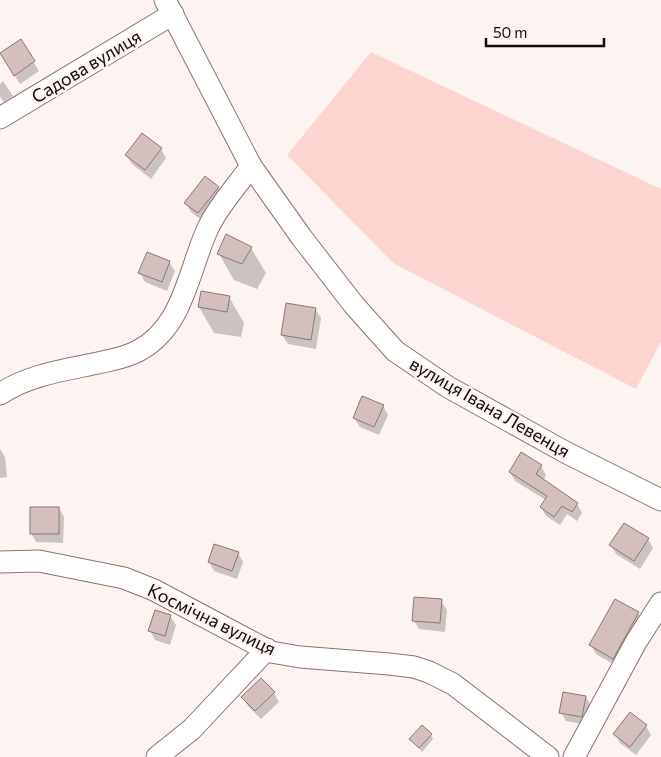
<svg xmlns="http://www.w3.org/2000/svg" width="661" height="757" font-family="Commissioner,sans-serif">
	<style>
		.green { fill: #fdd5d0 }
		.shadow { fill: #0003 }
		.building { fill: #d4bfbc; stroke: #8a7774 }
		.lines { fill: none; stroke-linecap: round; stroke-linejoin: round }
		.minor-casing { stroke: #887471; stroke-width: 23 }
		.minor { stroke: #fff; stroke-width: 21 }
		.labels { text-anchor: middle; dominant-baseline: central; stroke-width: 4.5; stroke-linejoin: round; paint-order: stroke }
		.street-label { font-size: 18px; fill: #100a09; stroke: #fdf4f2 }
	</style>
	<rect width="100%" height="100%" fill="#fdf4f2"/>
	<polygon class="green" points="371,52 661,189 661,342 636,389 393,263 287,155"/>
	<g class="shadow">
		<polygon points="21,41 39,71 20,84 1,54"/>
		<polygon points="3,81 13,96 4,102 0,97 0,84"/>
		<polygon points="161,149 166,158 151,179 132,164 126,155"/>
		<polygon points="218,188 223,197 204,222 191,212 186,203"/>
		<polygon points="251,248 266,273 257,289 234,280 219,254"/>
		<polygon points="169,262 175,271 167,291 145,282 140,273"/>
		<polygon points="229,297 244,323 241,337 214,333 199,307"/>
		<polygon points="315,309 321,318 316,349 288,344 282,335"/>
		<polygon points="383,406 388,415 379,435 360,427 354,418"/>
		<polygon points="0,449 5,457 7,477 0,478"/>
		<polygon points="541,466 546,475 543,481 577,504 582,513 577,521 567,514 560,525 546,516 541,507 546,500 515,481 510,472"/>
		<polygon points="59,508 64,517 63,543 36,542 31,533"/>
		<polygon points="648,539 653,548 640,569 616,554 611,545"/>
		<polygon points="238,553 243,562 237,579 214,571 209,562"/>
		<polygon points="441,601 447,610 445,632 419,629 413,620"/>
		<polygon points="638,613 643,622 618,667 596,654 591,645"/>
		<polygon points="170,616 176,625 170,645 155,640 150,631"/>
		<polygon points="274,693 279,702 261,719 248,706 243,697"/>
		<polygon points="586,697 591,706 586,725 566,721 561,712"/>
		<polygon points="646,726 651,735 636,755 620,743 615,734"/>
		<polygon points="431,735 433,739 422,752 411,739"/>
	</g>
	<g class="building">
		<polygon points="21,39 35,61 14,76 0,53"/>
		<polygon points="142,133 162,148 145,170 125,155"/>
		<polygon points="205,176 219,187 198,213 184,203"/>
		<polygon points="226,234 252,247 242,264 217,254"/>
		<polygon points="147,252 170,261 162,282 138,273"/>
		<polygon points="201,291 230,296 227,312 198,307"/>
		<polygon points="286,303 316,308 311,340 281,335"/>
		<polygon points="362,396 384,405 374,427 353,418"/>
		<polygon points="521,452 542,465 536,474 578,503 572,512 562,506 554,517 540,507 547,496 509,472"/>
		<rect x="30" y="507" width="29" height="27"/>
		<polygon points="624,523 649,538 634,561 609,545"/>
		<polygon points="214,544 239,552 232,571 208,562"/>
		<polygon points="414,597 442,599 440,623 412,621"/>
		<polygon points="615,599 639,612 613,659 589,645"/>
		<polygon points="155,610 171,615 165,636 148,631"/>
		<polygon points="261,678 275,692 255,711 241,697"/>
		<polygon points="563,692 586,696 582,717 559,713"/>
		<polygon points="630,712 647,725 630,747 613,734"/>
		<polygon points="422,725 432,734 419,748 409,739"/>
	</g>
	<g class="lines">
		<defs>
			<g id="minor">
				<polyline points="165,0 251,166 302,238 354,305 395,351 448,387 565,452 661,500"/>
				<polyline points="0,118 173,14"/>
				<path d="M0 394C28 375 65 370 98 363 111 360 125 358 138 351 184 327 188 271 208 228 218 206 237 186 251 166"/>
				<polyline points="0,562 39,561 124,578 154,590 271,652 300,657 389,664 414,667 429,672 453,684 548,757"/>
				<polyline points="157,757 192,729 267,649"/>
				<polyline points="574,757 636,642 661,603"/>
			</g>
		</defs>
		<use href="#minor" class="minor-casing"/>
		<use href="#minor" class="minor"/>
	</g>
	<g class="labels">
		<g class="street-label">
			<text transform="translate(86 66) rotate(-31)">Садова вулиця</text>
			<text transform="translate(490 407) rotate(30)">вулиця Івана Левенця</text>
			<text transform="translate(212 619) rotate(26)">Космічна вулиця</text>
		</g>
	</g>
	<path d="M486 38v8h118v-8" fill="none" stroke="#100a09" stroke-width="2.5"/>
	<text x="493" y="38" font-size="15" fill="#100a09" stroke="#fdf4f2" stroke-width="4" paint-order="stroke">50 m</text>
</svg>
